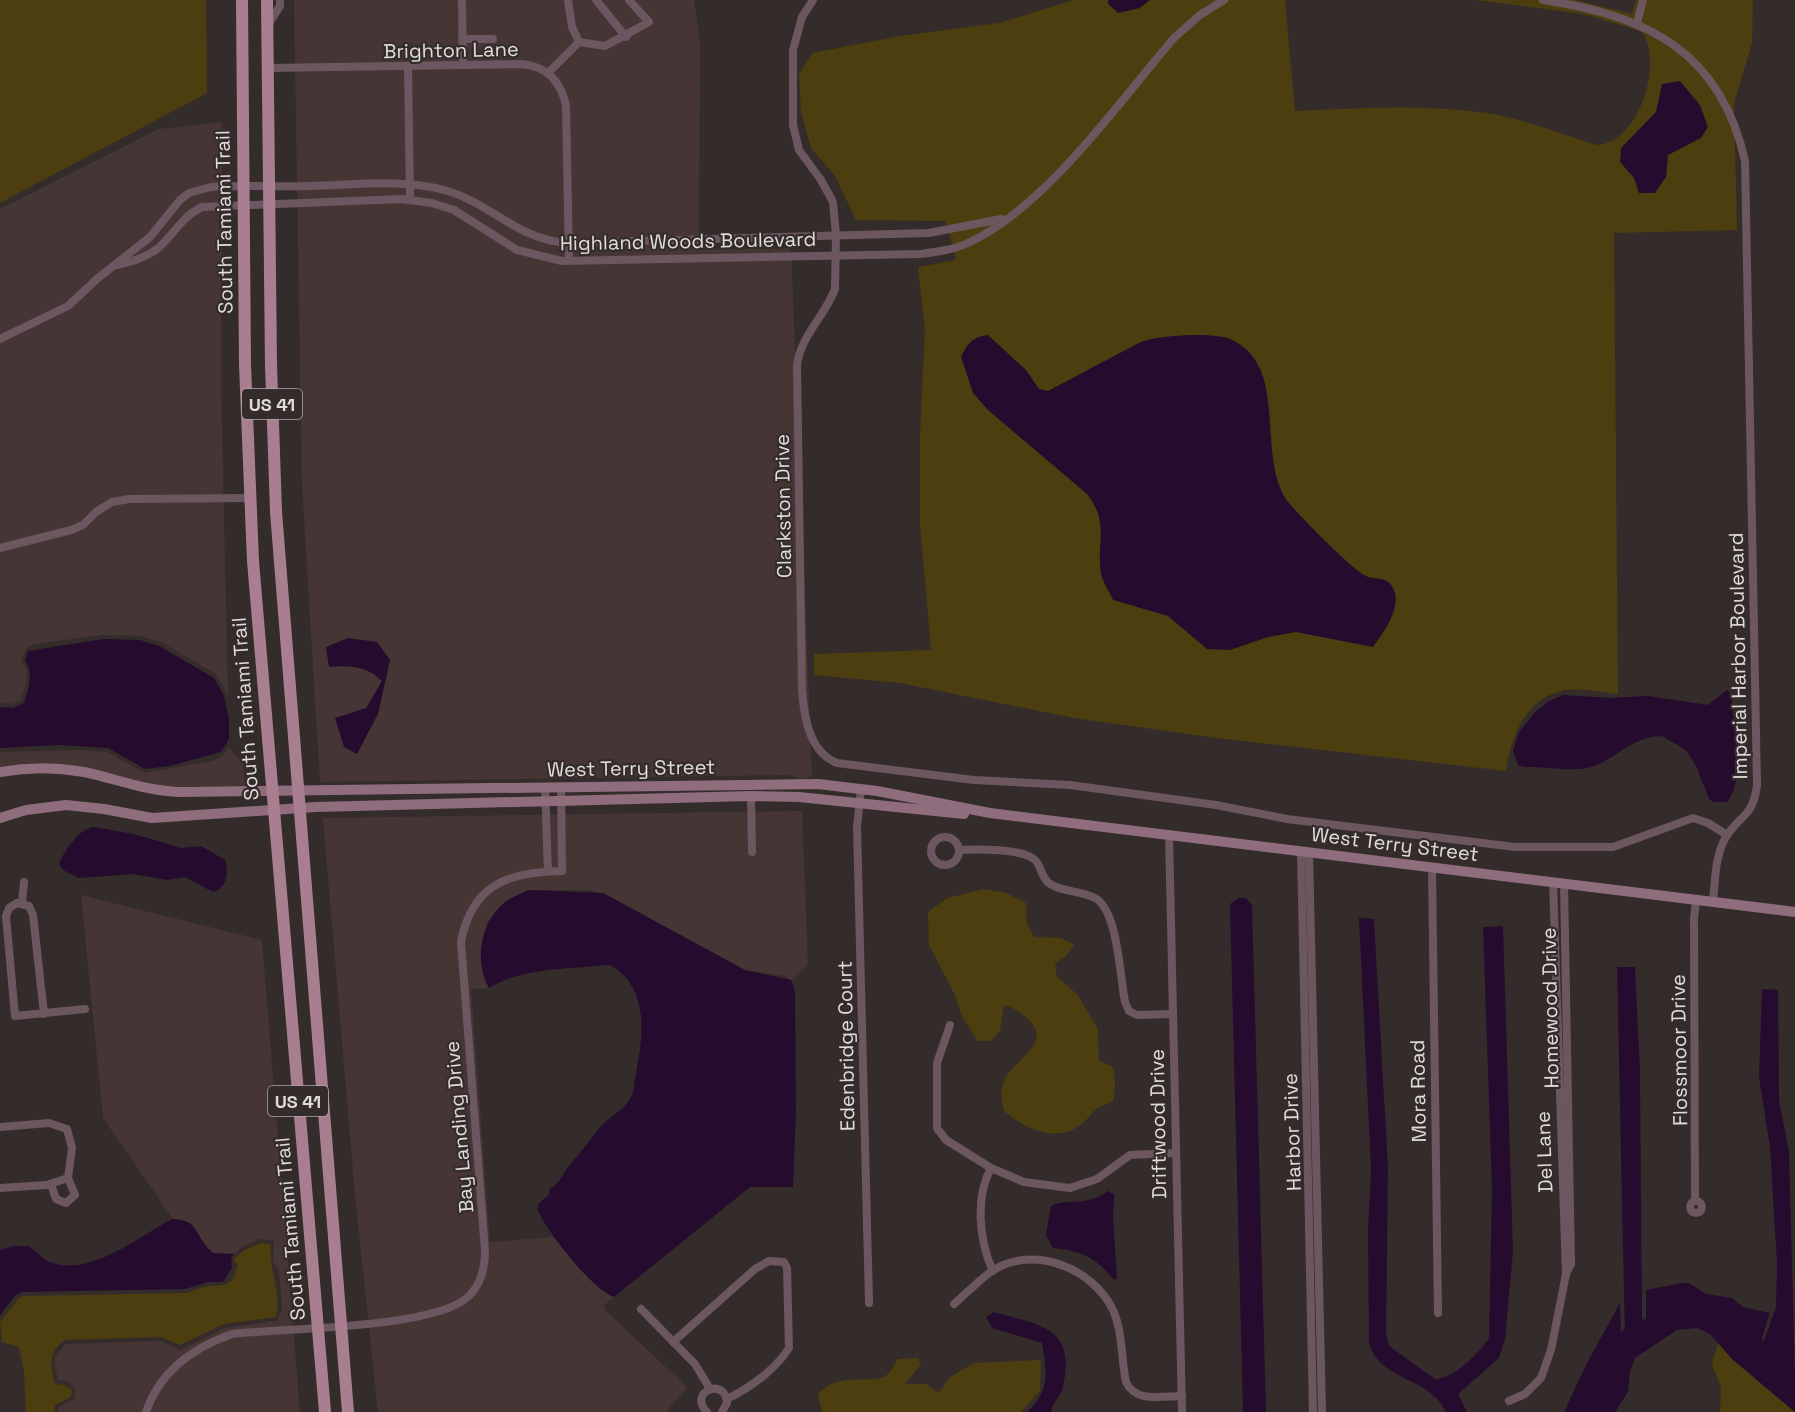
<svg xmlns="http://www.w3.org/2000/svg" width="1795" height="1412" font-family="'Space Grotesk',sans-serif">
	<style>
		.built { fill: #453635 }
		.green { fill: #4d3e0f }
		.water { fill: #250b2d }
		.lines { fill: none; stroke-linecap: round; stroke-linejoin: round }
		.river { stroke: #250b2d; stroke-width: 15 }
		.street { stroke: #6c5760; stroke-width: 8 }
		.secondary { stroke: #8f6d7c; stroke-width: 10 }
		.primary { stroke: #a97e91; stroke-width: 12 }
		.labels { text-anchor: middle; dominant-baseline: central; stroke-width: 4.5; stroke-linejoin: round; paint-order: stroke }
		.shield { fill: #342c2b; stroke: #ada7a6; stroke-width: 1.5 }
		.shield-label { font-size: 18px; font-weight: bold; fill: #e1dcdb }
		.street-label { font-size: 20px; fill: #e1dcdb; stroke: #342c2b }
	</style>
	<rect width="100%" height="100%" fill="#342c2b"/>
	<g class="built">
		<polygon points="294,0 694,0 700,42 699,249 791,248 812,774 807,779 786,775 320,782 302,484"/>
		<polygon points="222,122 221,383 228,696 216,674 161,642 140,636 103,635 34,644 26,648 21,661 26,668 27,680 21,700 12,704 0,703 0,209 159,129"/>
		<polygon points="229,747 243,764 245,786 161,786 63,764 43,763 0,767 0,752 84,750 107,752 145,773 212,761 223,756"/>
		<polygon points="802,811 808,965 792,981 785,976 745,970 609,896 590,890 529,890 505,902 487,922 481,962 489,988 471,989 490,1242 554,1237 599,1288 614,1297 604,1305 605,1310 687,1387 666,1412 378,1412 355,1195 323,818"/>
		<polygon points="81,895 262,940 300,1412 58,1412 58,1408 75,1398 75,1388 66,1381 58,1380 54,1359 65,1344 160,1341 181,1350 225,1328 277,1321 282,1308 279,1271 273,1261 274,1241 259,1239 242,1247 234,1254 213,1253 202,1242 192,1223 173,1219 103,1118"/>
	</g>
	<g class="green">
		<polygon points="0,0 206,0 207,93 0,203"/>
		<path d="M1074 0H1285L1295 111C1359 108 1423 104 1487 113 1524 119 1561 134 1597 145 1639 144 1665 60 1641 31L1583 14 1476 0H1575L1632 14 1636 0H1753L1752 43 1734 103 1737 230 1614 233 1618 694C1601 692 1578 687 1561 691 1524 701 1511 737 1506 771L1217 738 1074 718 900 683 814 675V654L931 650 920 523V434L925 329 918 267 956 260 946 221 856 220 835 176 811 148 801 112 799 75 812 53 900 36 999 23Z"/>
		<path d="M984 889 1006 893 1026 903 1027 924 1034 937 1061 938 1074 945 1066 956 1055 964 1057 977 1077 994 1098 1029 1099 1061 1112 1066C1117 1078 1115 1089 1113 1102 1091 1108 1095 1114 1079 1126 1054 1143 1024 1128 1004 1111 1002 1102 1000 1093 1003 1084 1008 1063 1052 1046 1031 1022 1022 1013 1015 1008 1004 1005L1000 1031 991 1041H978L963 1018 954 993 929 945 928 912 947 898Z"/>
		<path d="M260 1243 271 1244C268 1269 282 1292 276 1317L224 1324 180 1345 161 1337 64 1340C48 1354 50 1364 55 1384L64 1385 72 1390 71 1397 55 1405V1412H26L24 1371 19 1347 2 1342 0 1322 18 1299 24 1296 186 1293C193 1291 202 1287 210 1286 230 1284 230 1287 238 1266L234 1259 243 1251Z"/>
		<polygon points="1718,1343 1750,1374 1795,1412 1720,1412 1721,1386 1712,1365"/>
		<path d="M918 1358 921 1364 905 1384H926L939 1393 950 1377 974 1363 1041 1360 1040 1391 1021 1412H822L818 1394C839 1370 872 1386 887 1375 892 1371 894 1364 898 1359Z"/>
	</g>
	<g class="water">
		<polygon points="1108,0 1150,0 1140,8 1118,13 1108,4"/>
		<polygon points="1680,81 1700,105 1708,127 1701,138 1668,155 1666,177 1655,193 1639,193 1634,178 1620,162 1621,148 1656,112 1662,84"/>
		<path d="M988 335 1026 370 1039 389 1048 391C1071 379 1093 367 1116 355 1125 351 1135 344 1144 341 1162 335 1213 332 1230 339 1290 365 1256 453 1286 499 1296 513 1349 566 1364 575 1374 581 1385 575 1392 586 1404 605 1384 632 1373 647L1296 632 1268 637 1230 650 1207 649 1168 616 1113 600C1110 592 1103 583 1101 574 1096 543 1110 523 1087 494L988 410 973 393 961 357C968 343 972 337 988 335Z"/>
		<path d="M348 638 377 642 390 660 378 714 357 754 344 747 335 718 366 708 382 681C366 666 351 665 329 667L326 647Z"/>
		<path d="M103 639 140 640 159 646 214 678 224 696 229 720V739L221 752 170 766 145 769 108 748 59 745 0 748V707L13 708 24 703C29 687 34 674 25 660L28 651Z"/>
		<path d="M1727 690 1732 695C1732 726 1747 778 1727 802H1714L1709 799 1696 766 1686 750 1662 736C1634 736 1619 756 1595 766 1575 773 1546 766 1525 767L1518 765 1513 751 1519 732 1535 712 1549 701 1563 695 1611 698 1648 696 1708 705Z"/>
		<path d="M93 827 134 834 181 848 201 846 225 860C229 873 227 888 213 892L185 877 167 880 132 874 79 878 63 870 59 864C64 851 79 829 93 827Z"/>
		<path d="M529 890 603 893 745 970 791 980 795 992 796 1111 793 1187H750L614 1297C591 1289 546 1230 537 1209L539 1203 549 1195 550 1188C562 1183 564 1169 573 1161 585 1148 595 1132 605 1122 613 1115 624 1109 629 1100 634 1093 634 1086 635 1078 643 1040 651 988 610 965 571 969 524 967 489 988 474 961 480 923 504 903 511 897 521 894 529 890Z"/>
		<polygon points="1238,898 1246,898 1252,905 1266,1412 1243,1412 1230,904"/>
		<path d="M1359 918 1374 919 1388 1168 1386 1332 1389 1346 1435 1379C1454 1379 1479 1353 1489 1338L1492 1188 1483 927 1503 926 1513 1251 1505 1339 1499 1358 1458 1394 1467 1412H1446C1431 1377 1379 1381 1369 1343L1368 1232 1371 1169Z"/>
		<polygon points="1617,967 1635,967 1640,1073 1642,1326 1625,1338"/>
		<polygon points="1762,989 1778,990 1779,1100 1789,1152 1795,1378 1761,1349 1776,1307 1777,1263 1770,1147 1759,1077"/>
		<path d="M1108 1191 1114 1194 1113 1217 1117 1279 1114 1280C1096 1257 1081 1251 1053 1248L1046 1235 1051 1206C1071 1197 1083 1208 1108 1191Z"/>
		<path d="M172 1219C199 1219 195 1238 213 1253L234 1254 231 1258 232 1268 223 1282H208L185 1289 22 1292 15 1296 0 1315V1250L13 1246H28C36 1250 41 1258 50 1262 89 1278 140 1236 172 1219Z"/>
		<polygon points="1682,1283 1689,1283 1706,1294 1732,1298 1743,1307 1770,1313 1758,1350 1795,1383 1795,1412 1732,1359 1710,1334 1697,1328 1677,1330 1635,1358 1630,1371 1628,1392 1615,1412 1564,1412 1587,1363 1620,1303 1621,1338 1625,1342 1646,1327 1646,1290"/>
		<path d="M994 1312C1041 1326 1076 1326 1063 1387 1061 1396 1052 1403 1051 1412H1027C1050 1393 1047 1370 1042 1343L992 1328 986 1317Z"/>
	</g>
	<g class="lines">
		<g class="river">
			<polyline points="1741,1335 1750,1339 1795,1378"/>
			<path d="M1610 1357C1624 1335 1640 1326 1665 1322"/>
		</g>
		<g class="street">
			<polyline points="462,0 463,65"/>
			<polyline points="568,0 572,27 579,42"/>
			<polyline points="596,0 626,37"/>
			<path d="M813 0 802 17 793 50V125L799 150 821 180 833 202 836 235 835 289C825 316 801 335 797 365L802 690C804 716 809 752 837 763L974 780 1070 785 1216 805 1287 819 1515 847H1613L1693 818 1708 823 1727 835"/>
			<path d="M1543 0C1647 15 1721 52 1745 161L1757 785C1753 818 1740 814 1726 837 1715 855 1715 881 1713 902"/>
			<polyline points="1637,23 1643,0"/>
			<polyline points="268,25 280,6 280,0"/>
			<polyline points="462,39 493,39"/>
			<polyline points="579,42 605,46 649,22 629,0"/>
			<polyline points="408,66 410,200"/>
			<path d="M268 68 522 64C548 67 560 81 566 105L569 261"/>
			<polyline points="548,73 579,42"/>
			<path d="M117 265C131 262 145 258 157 249 173 236 182 216 202 207L401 199 432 203 454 210 517 250 562 261 920 254C936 252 953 250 968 243 1046 207 1118 103 1174 38L1200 15 1224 0"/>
			<path d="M0 339 68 306 98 278 150 237 180 200 189 193 211 187C244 185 278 187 311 186 355 185 405 178 448 191 493 205 517 239 567 243L929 233 1001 219"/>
			<polyline points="0,548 71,530 83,525 96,512 112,502 129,499 250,498"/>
			<polyline points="545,787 548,871"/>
			<polyline points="861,789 857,827 869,1303"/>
			<polyline points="751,796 752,852"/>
			<polyline points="1169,835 1182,1412"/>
			<circle cx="945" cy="851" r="14"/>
			<path d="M959 850C975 849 1025 848 1036 861 1042 868 1041 878 1050 884 1063 892 1081 891 1095 898 1118 910 1120 978 1125 1002L1129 1011 1137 1015 1172 1014"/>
			<polyline points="1301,851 1313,1412"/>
			<polyline points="1309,852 1322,1412"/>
			<polyline points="1432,867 1438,1313"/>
			<polyline points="1564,883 1571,1264 1566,1274"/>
			<polyline points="22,903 24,882"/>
			<polyline points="44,1014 33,915 29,906 17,903 9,908 6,916 15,1016 85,1009"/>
			<polyline points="950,1025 937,1063 937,1128 946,1140 991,1168 1024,1182 1070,1188 1097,1179 1130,1155 1176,1153"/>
			<polyline points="0,1127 49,1123 67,1129 72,1148 68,1178 75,1195 66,1203 56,1199 51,1184"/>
			<path d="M991 1168C975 1197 979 1241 993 1271"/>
			<polyline points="0,1188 47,1185 68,1178"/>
			<circle cx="1696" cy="1207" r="6"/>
			<polyline points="1695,1201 1694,919 1696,900"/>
			<path d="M954 1304C967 1293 979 1280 992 1271 1033 1244 1093 1268 1113 1310 1123 1332 1121 1359 1126 1382 1135 1403 1163 1396 1182 1396"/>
			<polyline points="641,1309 695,1364 710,1389"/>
			<path d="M673 1342 755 1269 769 1261 784 1262 787 1268 789 1348C776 1369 750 1388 727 1399"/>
			<polyline points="1509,1401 1525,1394 1541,1378 1551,1350 1566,1274 1553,882"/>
			<path d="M146 1412C160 1371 192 1348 232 1334 282 1328 436 1329 469 1296 481 1284 485 1268 485 1251L461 942C472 884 508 872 562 871L561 787"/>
			<path d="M707 1412C687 1392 726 1376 727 1403L722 1412"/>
		</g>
		<g class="secondary">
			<path d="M0 772C28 767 56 767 84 772 117 779 146 791 180 792L818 784 877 791 990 813 1795 912"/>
			<polyline points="0,818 26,810 66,805 104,809 152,818 316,807 751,796 799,797 964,814"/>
		</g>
		<g class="primary">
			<polyline points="242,0 245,365 253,561 325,1412"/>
			<polyline points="267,0 271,364 276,512 348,1412"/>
		</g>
	</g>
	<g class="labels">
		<g class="shield">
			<rect x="242" y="389" width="60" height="30" rx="4.5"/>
			<rect x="268" y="1086" width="60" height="30" rx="4.5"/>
		</g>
		<g class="shield-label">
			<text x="272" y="404">US 41</text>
			<text x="298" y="1101">US 41</text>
		</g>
		<g class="street-label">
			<text transform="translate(451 50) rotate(-1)">Brighton Lane</text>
			<text transform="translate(224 222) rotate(-91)">South Tamiami Trail</text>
			<text transform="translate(688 241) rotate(-1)">Highland Woods Boulevard</text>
			<text transform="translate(783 506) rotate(-91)">Clarkston Drive</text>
			<text transform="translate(1738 656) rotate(-91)">Imperial Harbor Boulevard</text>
			<text transform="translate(245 709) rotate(-94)">South Tamiami Trail</text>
			<text transform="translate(631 768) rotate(-1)">West Terry Street</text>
			<text transform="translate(1395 844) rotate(7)">West Terry Street</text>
			<text transform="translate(1550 1008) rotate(-91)">Homewood Drive</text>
			<text transform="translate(846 1046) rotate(-91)">Edenbridge Court</text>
			<text transform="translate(1679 1050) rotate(-91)">Flossmoor Drive</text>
			<text transform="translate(1418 1091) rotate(-91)">Mora Road</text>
			<text transform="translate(1158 1124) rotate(-91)">Driftwood Drive</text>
			<text transform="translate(459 1127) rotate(-95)">Bay Landing Drive</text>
			<text transform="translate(1292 1132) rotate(-92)">Harbor Drive</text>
			<text transform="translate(1544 1152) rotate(-92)">Del Lane</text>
			<text transform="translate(290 1229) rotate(-95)">South Tamiami Trail</text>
		</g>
	</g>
</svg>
